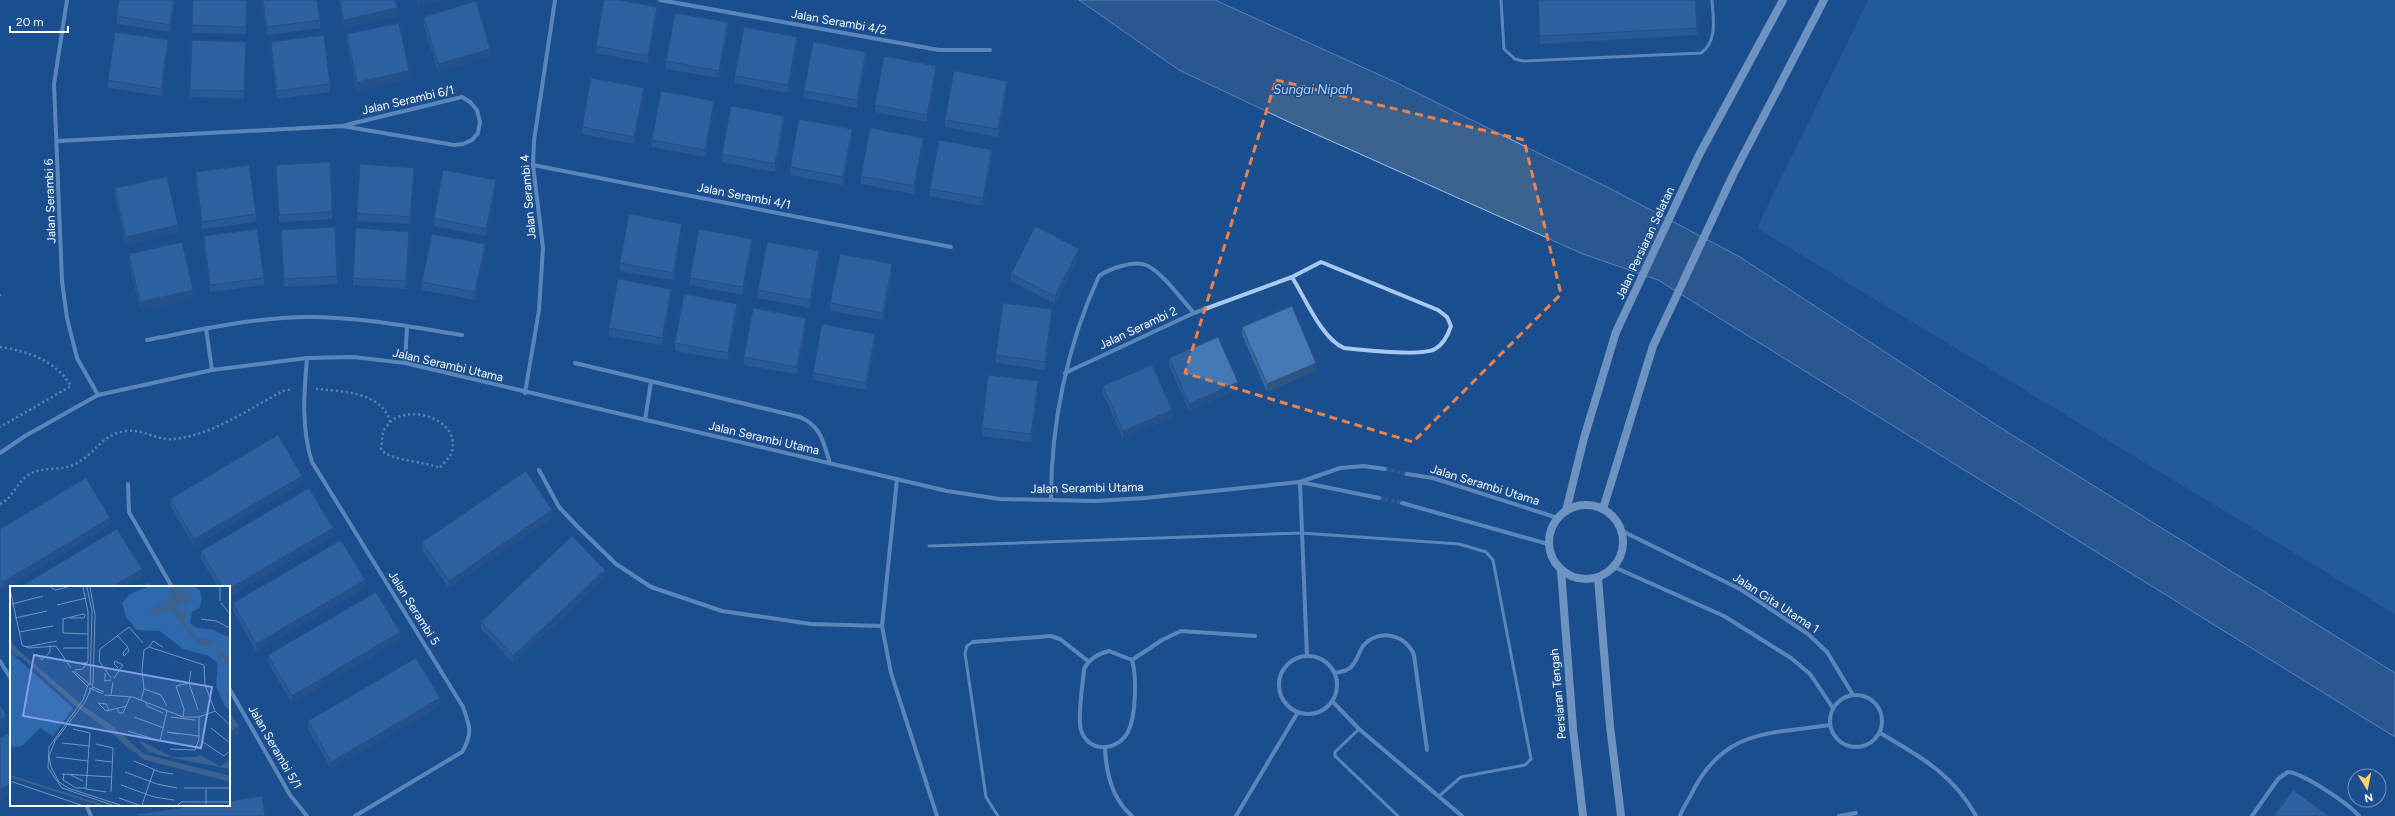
<svg xmlns="http://www.w3.org/2000/svg" width="2395" height="816" font-family="Figtree,sans-serif">
	<style>
		.green { fill: #2e69ad }
		.water { fill: #3c6290; stroke: #9cc4f0 }
		.lines { fill: none; stroke-linecap: round; stroke-linejoin: round }
		.street-tunnel { stroke: #3d69a0; stroke-width: 4; stroke-dasharray: 4 2; stroke-linecap: butt }
		.path { stroke: #a9c9ee; stroke-width: 2.5; stroke-dasharray: 2 3; stroke-linecap: butt }
		.lane { stroke: #a9c9ee; stroke-width: 3 }
		.street { stroke: #a9c9ee; stroke-width: 4 }
		.secondary { stroke: #d6e6fa; stroke-width: 8 }
		.wall { fill: #3a679d }
		.shaded-wall { fill: #305480 }
		.building { fill: #4478b7; stroke: #305480 }
		.marked { fill: none; stroke: #ee8249; stroke-width: 3; stroke-dasharray: 8 5; stroke-linejoin: round }
		.labels { text-anchor: middle; dominant-baseline: central; stroke-width: 3; stroke-linejoin: round; paint-order: stroke }
		.street-label { font-size: 12px; fill: #fff; stroke: #1b4f8f }
		.water-label { font-size: 13px; font-style: italic; fill: #b5d3f5; stroke: #1b4f8f }
		.inset-river { fill: none; stroke: #3c6290; stroke-width: 2 }
		.inset-road { fill: none; stroke: #7695bc; stroke-width: 1 }
		.view { fill: #839eea; fill-opacity: 0.15; stroke: #839eea; stroke-width: 2 }
		.inset-edge { fill: none; stroke: #fff; stroke-width: 2 }
	</style>
	<rect width="100%" height="100%" fill="#1b4f8f"/>
	<polygon class="green" points="1868,0 2395,0 2395,614 1757,228"/>
	<polygon class="water" points="1079,0 1215,0 1395,82 1611,189 1740,257 2004,430 2395,673 2395,737 1658,280 1583,254 1291,123 1179,70"/>
	<g class="lines">
		<g class="street-tunnel">
			<polyline points="1385,469 1407,474"/>
			<polyline points="1379,498 1402,503"/>
		</g>
		<g class="path">
			<polyline points="0,294 0,296"/>
			<path d="M0 347C28 351 56 361 71 386L0 427"/>
			<path d="M316 389C341 391 383 392 390 422L383 431 381 449C388 461 425 461 440 468 443 464 447 460 450 456 466 423 413 402 390 422"/>
			<path d="M0 504C12 499 16 484 27 476 40 466 59 471 73 465 91 458 99 439 117 433 141 425 154 441 173 439 214 435 248 409 283 391L293 389"/>
		</g>
		<g class="lane">
			<path d="M1501 0 1504 49 1515 59 1523 61 1701 53C1718 41 1713 18 1712 0"/>
			<polyline points="929,546 1302,533 1459,544 1486,552 1493,560 1531,759 1525,765 1461,777 1439,796"/>
			<polyline points="973,642 967,646 965,653 986,797 998,816"/>
			<polyline points="1359,729 1335,752 1335,756 1398,816"/>
		</g>
		<g class="street">
			<polyline points="67,0 54,84 62,281 67,318 77,358 98,395"/>
			<polyline points="660,0 939,50 990,50"/>
			<polyline points="58,141 342,126 462,97 470,102 477,110 480,122 478,133 472,140 463,144 454,145 342,126"/>
			<polyline points="533,165 951,247"/>
			<polyline points="206,328 212,370"/>
			<path d="M147 340C200 330 255 317 309 317 360 317 412 327 462 335"/>
			<path d="M307 358C304 393 301 428 312 462L463 707C470 726 473 734 462 752L355 816"/>
			<polyline points="405,363 407,327"/>
			<path d="M575 363 800 417C822 427 823 442 830 463"/>
			<path d="M1065 373 1194 313 1292 277 1321 262 1438 310 1447 317 1451 326C1448 335 1444 344 1435 349 1421 357 1363 350 1344 348 1322 339 1305 298 1292 277"/>
			<polyline points="525,393 539,310 543,248 533,165 534,141 555,0"/>
			<polyline points="645,420 651,382"/>
			<polyline points="0,453 25,436 98,395 212,370 307,358 353,357 405,363 947,491 1000,499 1095,501 1145,498 1300,482 1340,468 1364,466 1385,469"/>
			<polyline points="539,470 559,507 577,526 616,564 651,587 722,611 811,624 882,626"/>
			<polyline points="1407,474 1433,478 1558,518"/>
			<polyline points="897,479 882,626 891,673 937,816"/>
			<polyline points="1300,482 1307,656"/>
			<polyline points="1300,482 1379,498"/>
			<polyline points="128,484 129,512 172,587"/>
			<path d="M1051 499C1051 424 1067 345 1099 276 1109 269 1133 260 1146 265 1161 271 1182 300 1194 313"/>
			<polyline points="1402,503 1548,544"/>
			<polyline points="1622,531 1740,589 1808,634 1827,652 1853,695"/>
			<polyline points="1614,567 1724,616 1791,658 1810,674 1833,708"/>
			<polyline points="973,642 1051,636 1060,639 1088,661"/>
			<path d="M1109 651 1132 660C1137 677 1136 716 1128 732 1117 752 1088 753 1081 730 1077 717 1083 683 1084 669 1090 658 1098 654 1109 651Z"/>
			<circle cx="1308" cy="685" r="29"/>
			<polyline points="1132,660 1162,640 1181,631 1255,636"/>
			<polyline points="0,661 11,679"/>
			<path d="M1335 673C1341 672 1348 671 1352 666 1357 660 1359 652 1363 646 1378 628 1406 634 1414 655L1427 750"/>
			<polyline points="229,688 290,795 307,816"/>
			<circle cx="1856" cy="721" r="26"/>
			<polyline points="1332,701 1359,729 1462,816"/>
			<path d="M1880 733C1919 756 1953 774 1976 816"/>
			<path d="M1105 748C1106 773 1112 799 1132 816"/>
			<polyline points="86,805 91,816"/>
			<polyline points="1236,816 1298,712"/>
			<path d="M1680 816C1683 807 1690 798 1694 789 1726 729 1770 734 1830 725"/>
			<polyline points="1839,816 1856,813"/>
			<path d="M2252 816 2278 779 2288 772C2303 773 2349 804 2359 816"/>
		</g>
		<g class="secondary">
			<circle cx="1586" cy="542" r="37"/>
			<polyline points="1603,509 1653,346 1733,175 1824,0"/>
			<polyline points="1566,511 1584,438 1616,332 1699,155 1783,0"/>
			<polyline points="1561,570 1573,729 1583,816"/>
			<polyline points="1598,578 1610,726 1621,816"/>
		</g>
	</g>
	<g class="wall">
		<polygon points="175,0 170,32 117,24 117,16"/>
		<polygon points="193,0 247,0 246,34 192,33"/>
		<polygon points="262,0 317,0 320,20 320,28 267,35"/>
		<polygon points="339,0 395,0 397,16 344,27"/>
		<polygon points="417,0 443,0 419,7"/>
		<polygon points="1538,0 1695,0 1697,35 1540,44"/>
		<polygon points="657,15 648,63 596,53 596,46"/>
		<polygon points="424,17 490,56 438,72 424,25"/>
		<polygon points="728,30 719,78 666,69 666,61"/>
		<polygon points="347,34 409,79 357,90 347,42"/>
		<polygon points="271,42 330,84 330,92 277,99 271,50"/>
		<polygon points="797,44 788,93 735,83 735,76"/>
		<polygon points="168,48 161,96 108,88 108,80"/>
		<polygon points="246,50 244,99 190,97 190,90"/>
		<polygon points="866,59 857,108 804,98 804,91"/>
		<polygon points="936,74 927,122 875,112 875,105"/>
		<polygon points="1007,88 998,137 945,127 945,120"/>
		<polygon points="644,95 634,144 582,134 582,127"/>
		<polygon points="714,109 705,157 652,147 652,140"/>
		<polygon points="784,123 775,172 722,162 722,154"/>
		<polygon points="852,136 843,185 790,175 790,167"/>
		<polygon points="923,145 914,194 861,184 861,176"/>
		<polygon points="992,157 983,206 930,196 930,189"/>
		<polygon points="276,165 332,212 332,219 279,222"/>
		<polygon points="196,172 256,214 256,222 202,229 196,180"/>
		<polygon points="414,175 410,224 357,221 357,213"/>
		<polygon points="115,188 178,232 126,244 115,196"/>
		<polygon points="496,188 486,236 434,226 434,218"/>
		<polygon points="281,230 337,276 337,284 284,287"/>
		<polygon points="682,232 673,280 620,271 620,263"/>
		<polygon points="204,236 264,278 264,285 210,292 204,244"/>
		<polygon points="409,240 406,289 353,285 353,278"/>
		<polygon points="752,246 743,295 690,285 690,278"/>
		<polygon points="485,251 475,300 422,290 422,282"/>
		<polygon points="129,254 193,298 140,310 129,262"/>
		<polygon points="1079,256 1055,304 1011,281 1011,274"/>
		<polygon points="819,259 810,308 758,298 758,290"/>
		<polygon points="892,272 883,320 830,311 830,303"/>
		<polygon points="671,297 662,345 609,336 609,328"/>
		<polygon points="737,312 728,360 675,351 675,343"/>
		<polygon points="1052,316 1045,370 996,363 996,355"/>
		<polygon points="806,326 797,374 744,365 744,357"/>
		<polygon points="1242,327 1316,370 1267,392 1242,335"/>
		<polygon points="875,342 866,390 813,380 813,373"/>
		<polygon points="1169,358 1238,389 1189,411 1169,366"/>
		<polygon points="1103,386 1172,417 1123,439 1103,394"/>
		<polygon points="1038,389 1031,442 982,436 982,428"/>
		<polygon points="302,483 194,546 170,506 170,499"/>
		<polygon points="552,518 449,588 422,550 422,542"/>
		<polygon points="110,525 3,590 0,585 0,529"/>
		<polygon points="333,536 229,597 229,587 218,587 201,559 201,551"/>
		<polygon points="605,578 513,663 481,629 481,622"/>
		<polygon points="365,588 256,651 233,611 233,603"/>
		<polygon points="11,592 11,603 10,601 10,593"/>
		<polygon points="400,640 292,703 268,663 268,655"/>
		<polygon points="440,706 331,769 308,729 308,721"/>
	</g>
	<g class="shaded-wall">
		<polygon points="174,0 175,0 170,32 170,25"/>
		<polygon points="419,0 443,0 419,7"/>
		<polygon points="657,7 657,15 648,63 648,56"/>
		<polygon points="397,8 397,16 344,27 344,20"/>
		<polygon points="728,22 728,30 719,78 719,71"/>
		<polygon points="797,37 797,44 788,93 788,85"/>
		<polygon points="168,40 168,48 161,96 161,89"/>
		<polygon points="490,49 490,56 438,72 438,64"/>
		<polygon points="866,52 866,59 857,108 857,100"/>
		<polygon points="936,66 936,74 927,122 927,115"/>
		<polygon points="409,71 409,79 357,90 357,82"/>
		<polygon points="1007,81 1007,88 998,137 998,129"/>
		<polygon points="644,88 644,95 634,144 634,137"/>
		<polygon points="714,101 714,109 705,157 705,150"/>
		<polygon points="784,116 784,123 775,172 775,164"/>
		<polygon points="852,129 852,136 843,185 843,177"/>
		<polygon points="923,138 923,145 914,194 914,186"/>
		<polygon points="992,150 992,157 983,206 983,198"/>
		<polygon points="414,168 414,175 410,224 410,217"/>
		<polygon points="496,180 496,188 486,236 486,229"/>
		<polygon points="682,224 682,232 673,280 673,273"/>
		<polygon points="178,225 178,232 126,244 126,237"/>
		<polygon points="409,232 409,240 406,289 406,281"/>
		<polygon points="752,239 752,246 743,295 743,287"/>
		<polygon points="485,244 485,251 475,300 475,292"/>
		<polygon points="1079,249 1079,256 1055,304 1055,296"/>
		<polygon points="819,251 819,259 810,308 810,300"/>
		<polygon points="892,264 892,272 883,320 883,313"/>
		<polygon points="671,289 671,297 662,345 662,338"/>
		<polygon points="193,290 193,298 140,310 140,302"/>
		<polygon points="737,304 737,312 728,360 728,353"/>
		<polygon points="1052,309 1052,316 1045,370 1045,362"/>
		<polygon points="806,318 806,326 797,374 797,367"/>
		<polygon points="875,334 875,342 866,390 866,383"/>
		<polygon points="1316,363 1316,370 1267,392 1267,384"/>
		<polygon points="1038,381 1038,389 1031,442 1031,434"/>
		<polygon points="1238,382 1238,389 1189,411 1189,404"/>
		<polygon points="1172,410 1172,417 1123,439 1123,431"/>
		<polygon points="302,476 302,483 194,546 194,539"/>
		<polygon points="552,510 552,518 449,588 449,581"/>
		<polygon points="110,518 110,525 3,590 3,582"/>
		<polygon points="333,528 333,536 229,597 229,589"/>
		<polygon points="142,569 142,577 125,587 112,587"/>
		<polygon points="605,570 605,578 513,663 513,656"/>
		<polygon points="365,580 365,588 256,651 256,644"/>
		<polygon points="400,632 400,640 292,703 292,696"/>
		<polygon points="440,698 440,706 331,769 331,762"/>
		<polygon points="7,716 7,728 0,731 0,720"/>
		<polygon points="239,726 239,734 229,740 229,732"/>
		<polygon points="11,784 11,795 0,802 0,790"/>
	</g>
	<g class="building">
		<polygon points="119,0 174,0 170,25 117,16"/>
		<polygon points="193,0 247,0 246,27 192,25"/>
		<polygon points="263,0 317,0 320,20 267,27"/>
		<polygon points="340,0 395,0 397,8 344,20"/>
		<polygon points="604,0 618,0 657,7 648,56 596,46"/>
		<polygon points="1538,0 1695,0 1697,28 1540,36"/>
		<polygon points="476,1 490,49 438,64 424,17"/>
		<polygon points="675,13 728,22 719,71 666,61"/>
		<polygon points="399,23 409,71 357,82 347,34"/>
		<polygon points="744,27 797,37 788,85 735,76"/>
		<polygon points="115,32 168,40 161,89 108,80"/>
		<polygon points="324,35 330,84 277,91 271,42"/>
		<polygon points="192,40 246,42 244,91 190,90"/>
		<polygon points="813,42 866,52 857,100 804,91"/>
		<polygon points="884,56 936,66 927,115 875,105"/>
		<polygon points="954,71 1007,81 998,129 945,120"/>
		<polygon points="591,78 644,88 634,137 582,127"/>
		<polygon points="661,91 714,101 705,150 652,140"/>
		<polygon points="731,106 784,116 775,164 722,154"/>
		<polygon points="799,119 852,129 843,177 790,167"/>
		<polygon points="870,128 923,138 914,186 861,176"/>
		<polygon points="939,140 992,150 983,198 930,189"/>
		<polygon points="330,162 332,212 279,215 276,165"/>
		<polygon points="360,164 414,168 410,217 357,213"/>
		<polygon points="249,165 256,214 202,222 196,172"/>
		<polygon points="443,170 496,180 486,229 434,218"/>
		<polygon points="167,177 178,225 126,237 115,188"/>
		<polygon points="629,214 682,224 673,273 620,263"/>
		<polygon points="1035,226 1079,249 1055,296 1011,274"/>
		<polygon points="335,227 337,276 284,279 281,230"/>
		<polygon points="356,228 409,232 406,281 353,278"/>
		<polygon points="257,229 264,278 210,285 204,236"/>
		<polygon points="699,229 752,239 743,287 690,278"/>
		<polygon points="432,234 485,244 475,292 422,282"/>
		<polygon points="182,242 193,290 140,302 129,254"/>
		<polygon points="767,242 819,251 810,300 758,290"/>
		<polygon points="840,254 892,264 883,313 830,303"/>
		<polygon points="618,279 671,289 662,338 609,328"/>
		<polygon points="684,294 737,304 728,353 675,343"/>
		<polygon points="1003,303 1052,309 1045,362 996,355"/>
		<polygon points="1292,306 1316,363 1267,384 1242,327"/>
		<polygon points="753,308 806,318 797,367 744,357"/>
		<polygon points="822,324 875,334 866,383 813,373"/>
		<polygon points="1218,337 1238,382 1189,404 1169,358"/>
		<polygon points="1152,365 1172,410 1123,431 1103,386"/>
		<polygon points="988,375 1038,381 1031,434 982,428"/>
		<polygon points="278,435 302,476 194,539 170,499"/>
		<polygon points="526,471 552,510 449,581 422,542"/>
		<polygon points="86,478 110,518 3,582 0,578 0,529"/>
		<polygon points="309,488 333,528 229,589 229,587 222,587 201,551"/>
		<polygon points="117,529 142,569 112,587 20,587"/>
		<polygon points="572,536 605,570 513,656 481,622"/>
		<polygon points="341,540 365,580 256,644 233,603"/>
		<polygon points="149,582 152,587 142,587"/>
		<polygon points="376,592 400,632 292,696 268,655"/>
		<polygon points="416,658 440,698 331,762 308,721"/>
		<polygon points="0,705 7,716 0,720"/>
		<polygon points="229,711 239,726 229,732"/>
		<polygon points="11,731 11,784 0,790 0,738"/>
		<polygon points="2293,790 2329,816 2274,816"/>
		<polygon points="262,796 265,816 139,816 138,814 200,805 229,805 229,801"/>
	</g>
	<path d="M0 0H2395V816H0ZM1276 80 1524 140 1561 294 1413 442 1185 373Z" fill="#1b4f8f" fill-opacity=".55" fill-rule="evenodd"/>
	<path class="marked" d="M1276 80 1524 140 1561 294 1413 442 1185 373Z"/>
	<g class="labels">
		<g class="street-label">
			<text transform="translate(839 22) rotate(10)">Jalan Serambi 4/2</text>
			<text transform="translate(408 100) rotate(-13)">Jalan Serambi 6/1</text>
			<text transform="translate(744 196) rotate(11)">Jalan Serambi 4/1</text>
			<text transform="translate(528 197) rotate(-95)">Jalan Serambi 4</text>
			<text transform="translate(50 201) rotate(-92)">Jalan Serambi 6</text>
			<text transform="translate(1645 243) rotate(-65)">Jalan Persiaran Selatan</text>
			<text transform="translate(1138 328) rotate(-25)">Jalan Serambi 2</text>
			<text transform="translate(448 365) rotate(13)">Jalan Serambi Utama</text>
			<text transform="translate(764 438) rotate(13)">Jalan Serambi Utama</text>
			<text transform="translate(1485 485) rotate(17)">Jalan Serambi Utama</text>
			<text transform="translate(1087 488) rotate(-1)">Jalan Serambi Utama</text>
			<text transform="translate(1776 603) rotate(33)">Jalan Gita Utama 1</text>
			<text transform="translate(414 608) rotate(58)">Jalan Serambi 5</text>
			<text transform="translate(1558 694) rotate(-95)">Persiaran Tengah</text>
			<text transform="translate(275 747) rotate(60)">Jalan Serambi 5/1</text>
		</g>
		<g class="water-label">
			<text x="1313" y="89">Sungai Nipah</text>
		</g>
	</g>
	<g transform="translate(10 586)">
		<rect width="220" height="220" fill="#1b4f8f"/>
		<path d="M138 1H185L190 5 192 13 190 21 182 26 180 37 187 42 201 43 220 52V125L214 119 206 100 208 78 199 70 173 63 150 45 127 44 116 31 112 17 120 8ZM0 66 63 122 43 150 30 142 13 159 8 161 0 160Z" fill="#2e69ad"/>
		<path d="M161 1H172L180 12 176 21 173 15 166 20 171 26 176 23 175 36 178 41 188 52 202 54 204 57 195 61 190 60 159 23 149 27 139 24 149 18 158 17ZM0 49 3 58 7 63 72 119 104 141 134 168 220 190V196L132 173 127 167 120 164 101 146 65 120 11 71 6 70 0 64ZM206 60 220 73V81L217 75 207 70ZM131 155 162 171H185L190 169 210 180 220 174V183L153 170 138 165 130 157Z" fill="#3c6290"/>
		<path class="inset-river" d="M0 190 91 219"/>
		<path class="inset-road" d="M41 1 45 4 58 1M77 1 82 25 80 98M80 1 85 29 83 98M210 1V15M0 3 12 59 19 62 46 60 61 82M211 17 220 28M2 18 33 10M47 19 76 12M5 32 37 25M60 32H74L75 29 73 28 53 33V47L78 48M191 33 206 35 220 42M9 46 43 40M108 50 117 60 119 65 114 70 113 67 117 62M16 61 47 55M139 61 194 79 195 99 205 125 220 139M139 61 143 55 153 61M53 62H78M27 68 32 74 40 66V59M64 77H78M65 84 73 83 78 75V26L73 1M62 85 78 101M64 85 79 98M181 85 179 97 188 124M95 87V95L101 94M101 92 89 75 90 63 119 41 133 57M104 92 113 79 105 75 104 78 108 82M83 101 94 106M79 103 83 102 82 98 78 99 73 114 39 161 38 182 52 202 102 219M81 103 75 116 45 155 39 170 41 181 49 196 58 202 110 219M82 103 93 108M134 103 151 109 157 120M94 109 123 111 173 131H189L205 125M101 109 103 96M131 114 134 103 132 84 134 64 139 61M136 116 137 120 153 127M107 123 109 127H113L120 111M99 124 96 118 88 117 96 125 117 120M124 131 154 142M161 131 185 134M173 131 174 123 166 100 179 97M201 142 220 157M63 143 80 147 76 203 96 206M118 145 150 155 157 125M168 148 157 146 189 150M193 156 214 170 220 165M52 157 79 160M86 158 103 162 101 206M160 163 185 164 189 153V131M46 171 78 175M85 174 102 176M124 175 150 186 163 188M115 186 147 198 167 202M52 188 102 191M54 188 53 194 66 202H76M61 189 73 195M0 195 71 219M111 199 144 211 164 214M174 202H219M196 203V219M109 212 129 219M132 219 144 184M168 219 171 216H220"/>
		<path class="view" d="M24 69 202 101 191 162 13 130Z"/>
		<rect width="220" height="220" class="inset-edge"/>
	</g>
	<g transform="translate(2367 788) rotate(170)"><circle r="19" fill="#1b4f8f" stroke="#7695bc"/>
	<path d="M0-3L7 15L0 10L-7 15Z" fill="#ffd166"/>
	<text y="-6" font-size="11" font-weight="bold" text-anchor="middle" fill="#ffffff">N</text>
	</g>
	<path d="M10 26v6h58v-6" fill="none" stroke="#ffffff" stroke-width="2"/>
	<text x="16" y="26" font-size="12" fill="#ffffff" stroke="#1b4f8f" stroke-width="3" paint-order="stroke">20 m</text>
</svg>
